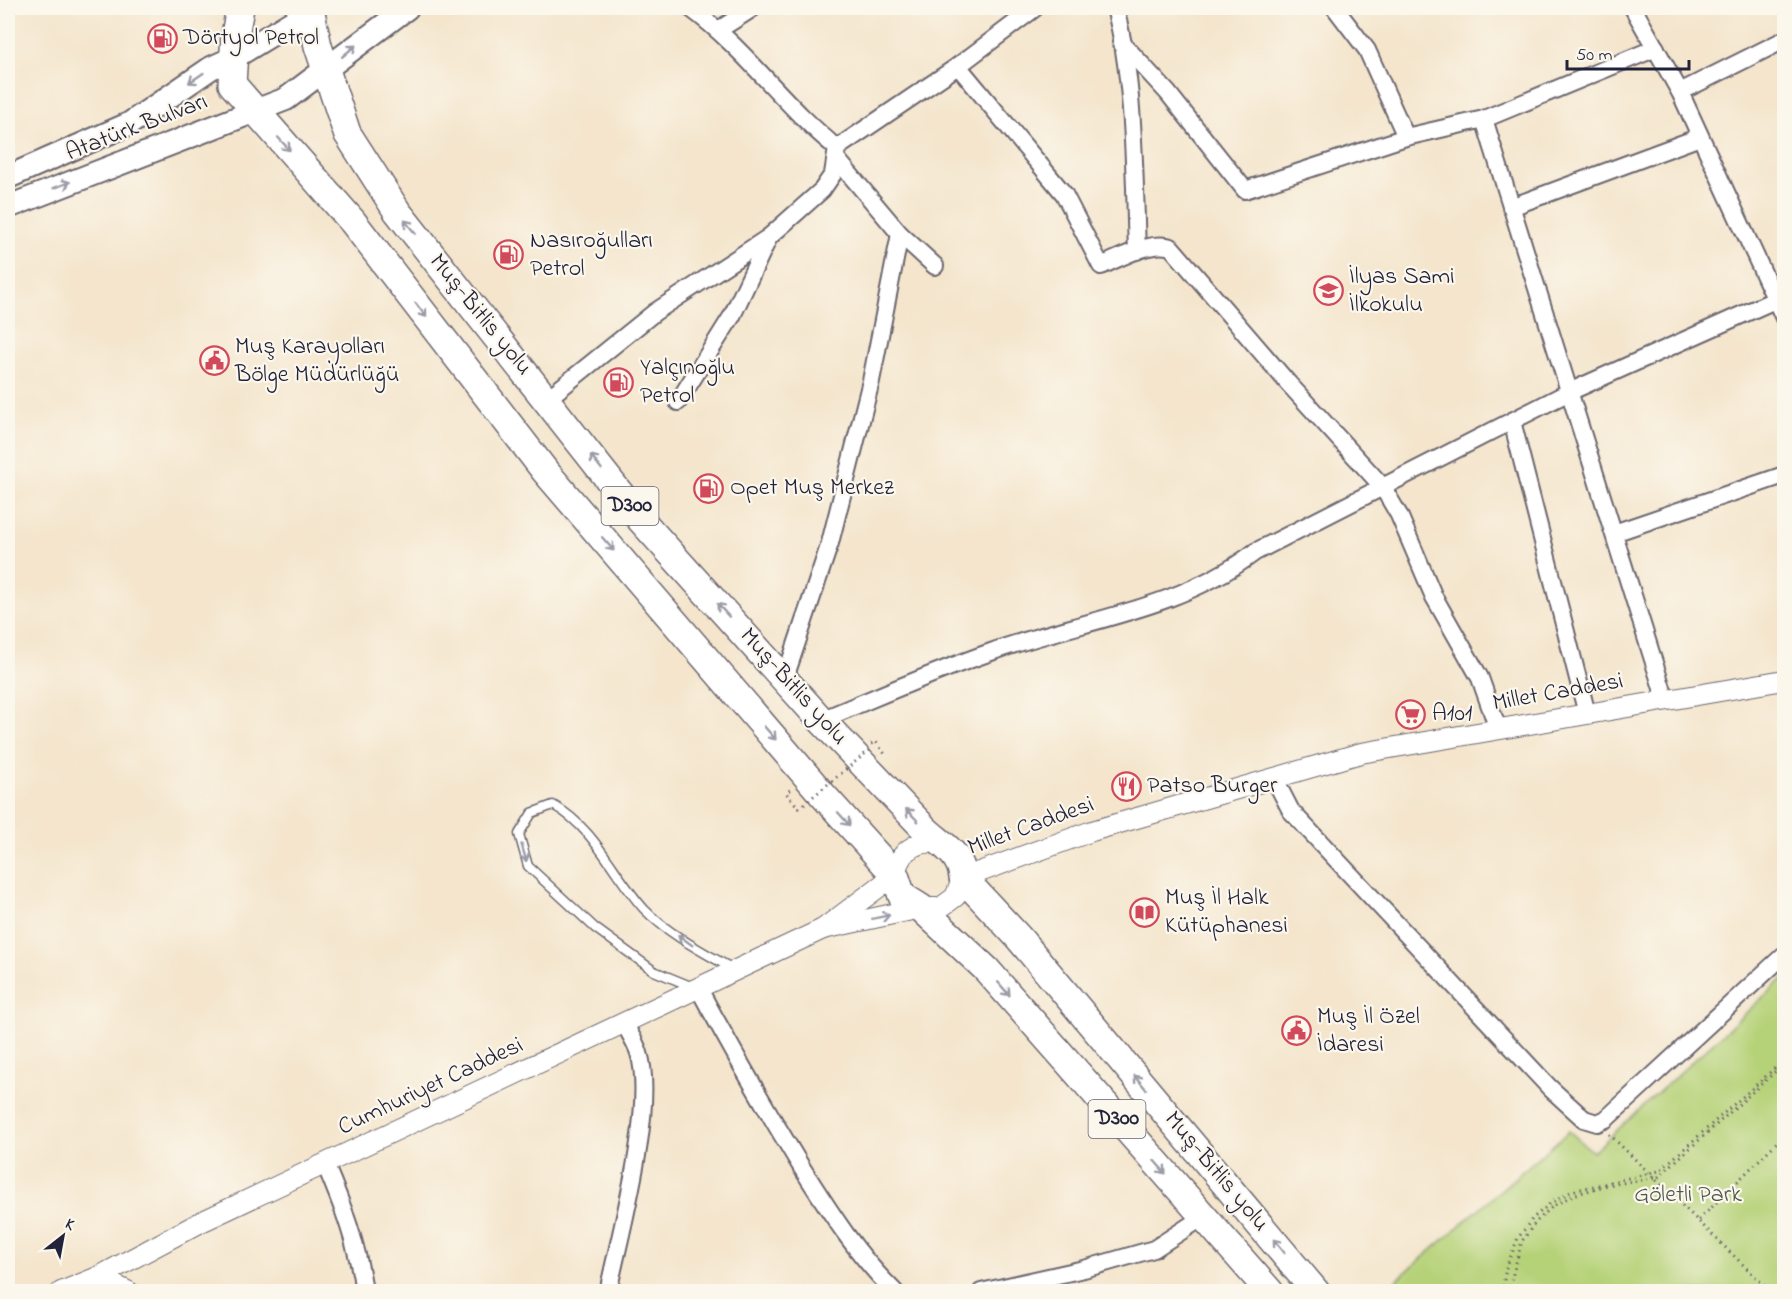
<svg xmlns="http://www.w3.org/2000/svg" width="1792" height="1299" font-family="'Indie Flower',sans-serif">
	<style>
		.green { fill: #b6d278; stroke: #6c7a5a; stroke-width: 1.5 }
		.lines { fill: none; stroke-linecap: round; stroke-linejoin: round }
		.service-casing { stroke: #6c666e; stroke-width: 11 }
		.minor-casing { stroke: #6c666e; stroke-width: 20 }
		.tertiary-casing { stroke: #6c666e; stroke-width: 22 }
		.secondary-casing { stroke: #6c666e; stroke-width: 26 }
		.trunk-casing { stroke: #6c666e; stroke-width: 30 }
		.path { stroke: #6c666e; stroke-width: 3; stroke-dasharray: 1.5 4.5; stroke-linecap: butt }
		.service { stroke: #fff; stroke-width: 8 }
		.minor { stroke: #fff; stroke-width: 16 }
		.tertiary { stroke: #fff; stroke-width: 20 }
		.secondary { stroke: #fff; stroke-width: 22 }
		.trunk { stroke: #fff; stroke-width: 27 }
		.path-bridge { stroke: #6c666e; stroke-width: 3; stroke-dasharray: 1.5 4.5; stroke-linecap: butt }
		.oneway { stroke: #9c9ca7 }
		.labels { text-anchor: middle; dominant-baseline: central; stroke-width: 4.5; stroke-linejoin: round; paint-order: stroke }
		.shield { fill: #fbf7ec; stroke: #636270; stroke-width: 1.5 }
		.shield-label { font-size: 22px; font-weight: bold; fill: #22223b }
		.poi-label { font-size: 24px; fill: #22223b; stroke: #fbf7ec; text-anchor: start }
		.street-label { font-size: 24px; fill: #22223b; stroke: #fbf7ec }
		.park-label { font-size: 24px; fill: #4e574d; stroke: #fbf7ec }
	</style>
	<rect width="100%" height="100%" fill="#fbf7ec"/>
	<filter id="ink" filterUnits="userSpaceOnUse"><feTurbulence type="fractalNoise" baseFrequency=".0167" numOctaves="2"/><feDisplacementMap in="SourceGraphic" scale="12" xChannelSelector="R" yChannelSelector="G"/><feConvolveMatrix kernelMatrix="1 2 1 2 8 2 1 2 1" color-interpolation-filters="sRGB"/></filter>
	<filter id="wash" filterUnits="userSpaceOnUse"><feTurbulence type="fractalNoise" baseFrequency=".008" numOctaves="4" result="noise"/><feDisplacementMap in="SourceGraphic" scale="24" xChannelSelector="R" yChannelSelector="G"/><feGaussianBlur stdDeviation="1.35" result="paint"/><feColorMatrix in="noise" values="0 0 0 0 0 0 0 0 0 0 0 0 0 0 0 0 0 1.4 0 .05"/><feComposite in="paint" operator="in"/></filter>
	<g filter="url(#wash)">
		<rect width="100%" height="100%" fill="#f4e5cc"/>
		<polygon class="green" points="1784,978 1784,1291 1384,1291 1569,1131 1593,1152"/>
	</g>
	<g filter="url(#ink)">
		<g class="lines">
			<defs>
				<path id="service" d="M693 987 654 971 595 928 528 866 519 834 532 813 553 805C594 827 614 876 644 909 668 934 703 952 733 969"/>
				<g id="minor">
					<path d="M690 8C745 48 784 106 837 148"/>
					<path d="M1115 8C1135 83 1134 172 1137 251"/>
					<polyline points="1335,8 1367,50 1406,137"/>
					<polyline points="1633,8 1680,92 1784,318"/>
					<polyline points="720,29 753,8"/>
					<polyline points="1121,42 1168,93 1245,190 1406,137 1484,119 1656,48"/>
					<path d="M958 66 1064 194 1101 266C1120 258 1151 240 1171 247L1288 383 1382 486 1399 515 1434 597 1480 678 1498 729"/>
					<polyline points="1680,92 1784,40"/>
					<polyline points="1484,119 1666,701"/>
					<polyline points="836,158 900,234 935,266"/>
					<polyline points="1511,207 1700,137"/>
					<polyline points="547,399 655,312 769,237 822,190 833,174 837,148 958,66 1035,8"/>
					<polyline points="678,402 732,316 769,237"/>
					<polyline points="1512,421 1587,714"/>
					<polyline points="1614,533 1784,475"/>
					<polyline points="785,678 830,543 871,381 900,234"/>
					<path d="M821 720C877 697 933 672 991 652 1080 620 1177 611 1255 552L1569 392 1777 299"/>
					<polyline points="1274,778 1291,811 1550,1088 1584,1119 1597,1123 1606,1119 1784,955"/>
					<path d="M699 989C732 1050 766 1109 802 1168 830 1212 857 1255 895 1292"/>
					<path d="M325 1164C343 1206 358 1246 364 1292"/>
					<path d="M608 1292C620 1234 656 1106 639 1053 636 1043 629 1033 625 1024"/>
					<polyline points="981,1292 1084,1269 1154,1249 1203,1217"/>
				</g>
				<g id="tertiary">
					<polyline points="823,929 921,908 940,908 955,897 963,878 1092,831 1361,753 1784,680"/>
					<polyline points="98,1277 129,1292"/>
					<path d="M61 1292 98 1277 201 1222 823 929 895 875C899 851 915 840 939 843"/>
				</g>
				<g id="secondary">
					<polyline points="8,177 129,124 211,68 233,58 315,8"/>
					<polyline points="8,207 286,99 407,8"/>
				</g>
				<g id="trunk">
					<polyline points="240,8 235,35 232,84 353,222 545,471 822,794 895,875 902,896 921,908 986,969 1270,1292"/>
					<path d="M310 8 318 46 347 133 397 211 640 519 821 720 924 828C941 845 961 852 963 878L1018 937 1316 1292"/>
				</g>
			</defs>
			<use href="#service" class="service-casing"/>
			<use href="#minor" class="minor-casing"/>
			<use href="#tertiary" class="tertiary-casing"/>
			<use href="#secondary" class="secondary-casing"/>
			<use href="#trunk" class="trunk-casing"/>
			<g class="path">
				<polyline points="871,744 876,742 885,754"/>
				<polyline points="790,790 786,793 799,808"/>
				<polyline points="1609,1134 1771,1292"/>
				<polyline points="1699,1220 1784,1135"/>
				<polyline points="1502,1292 1506,1268 1518,1238 1533,1218 1552,1202 1572,1191 1659,1171 1784,1060"/>
				<polyline points="1508,1292 1522,1241 1536,1222 1553,1206 1573,1195 1608,1185 1657,1178 1777,1070 1784,1068"/>
			</g>
			<use href="#service" class="service"/>
			<use href="#minor" class="minor"/>
			<use href="#tertiary" class="tertiary"/>
			<use href="#secondary" class="secondary"/>
			<use href="#trunk" class="trunk"/>
			<polyline class="path-bridge" points="799,808 872,748"/>
		</g>
		<defs><path id="oneway-shaft" d="M-6 0H5M1.5-3L5.5 0L1.5 3" fill="none" stroke-width="1.6" stroke-linecap="round" stroke-linejoin="round" transform="scale(1.5)"/></defs>
		<g class="oneway">
			<use href="#oneway-shaft" transform="translate(349 51) rotate(-40)"/>
			<use href="#oneway-shaft" transform="translate(196 78) rotate(146)"/>
			<use href="#oneway-shaft" transform="translate(284 144) rotate(48)"/>
			<use href="#oneway-shaft" transform="translate(62 185) rotate(-21)"/>
			<use href="#oneway-shaft" transform="translate(410 227) rotate(-129)"/>
			<use href="#oneway-shaft" transform="translate(421 310) rotate(52)"/>
			<use href="#oneway-shaft" transform="translate(596 462) rotate(-128)"/>
			<use href="#oneway-shaft" transform="translate(608 544) rotate(49)"/>
			<use href="#oneway-shaft" transform="translate(723 610) rotate(-132)"/>
			<use href="#oneway-shaft" transform="translate(770 733) rotate(49)"/>
			<use href="#oneway-shaft" transform="translate(912 815) rotate(-134)"/>
			<use href="#oneway-shaft" transform="translate(844 819) rotate(48)"/>
			<use href="#oneway-shaft" transform="translate(524 853) rotate(74)"/>
			<use href="#oneway-shaft" transform="translate(881 917) rotate(-12)"/>
			<use href="#oneway-shaft" transform="translate(685 940) rotate(-144)"/>
			<use href="#oneway-shaft" transform="translate(1004 989) rotate(49)"/>
			<use href="#oneway-shaft" transform="translate(1140 1082) rotate(-130)"/>
			<use href="#oneway-shaft" transform="translate(1160 1167) rotate(49)"/>
			<use href="#oneway-shaft" transform="translate(1279 1246) rotate(-129)"/>
		</g>
	</g>
	<defs>
		<symbol id="fuel-ring" viewBox="-11 -11 22 22"><circle r="9.5" fill="#fbf7ec" stroke="#d1495b" stroke-width="1.5"/><path d="M-5.5-6h7V0h2V4h1.3V-2.5L3-4.5l.8-.8L6-3V5H2.5V1h-1V6h-7ZM-4.2-4.7v3.2H.2V-4.7Z" fill="#d1495b"/></symbol>
		<symbol id="school-ring" viewBox="-11 -11 22 22"><circle r="9.5" fill="#fbf7ec" stroke="#d1495b" stroke-width="1.5"/><path d="M0-5L7-2L0 1L-7-2ZM-4 1L0 2.5L4 1V4Q0 6-4 4Z" fill="#d1495b"/></symbol>
		<symbol id="civic-ring" viewBox="-11 -11 22 22"><circle r="9.5" fill="#fbf7ec" stroke="#d1495b" stroke-width="1.5"/><path d="M-.6-6.5H3V-4.5H.6V-3L4-1V1h2V6H-6V1h2V-1L-.6-3ZM-1.2 2.5V6h2.4V2.5Z" fill="#d1495b"/></symbol>
		<symbol id="supermarket-ring" viewBox="-11 -11 22 22"><circle r="9.5" fill="#fbf7ec" stroke="#d1495b" stroke-width="1.5"/><path d="M-6-5.5h2.5l.6 2H6L4.5 2H-2.5L-4.4-4H-6ZM-1.5 3.2a1.3 1.3 0 1 0 .1 0ZM3 3.2a1.3 1.3 0 1 0 .1 0Z" fill="#d1495b"/></symbol>
		<symbol id="restaurant-ring" viewBox="-11 -11 22 22"><circle r="9.5" fill="#fbf7ec" stroke="#d1495b" stroke-width="1.5"/><path d="M-5-6h1v4h1v-4h1v4h1v-4h1v5L-1.5 .5V6h-2V.5L-5-1ZM5-6V6H3V1.5H1.5Q1.5-4 5-6Z" fill="#d1495b"/></symbol>
		<symbol id="library-ring" viewBox="-11 -11 22 22"><circle r="9.5" fill="#fbf7ec" stroke="#d1495b" stroke-width="1.5"/><path d="M-6-4Q-3-5.5-.7-3.5V5Q-3 3-6 4ZM6-4Q3-5.5 .7-3.5V5Q3 3 6 4Z" fill="#d1495b"/></symbol>
	</defs>
	<g fill-rule="evenodd">
		<use href="#fuel-ring" x="146" y="22" width="33" height="33"/>
		<use href="#fuel-ring" x="492" y="238" width="33" height="33"/>
		<use href="#school-ring" x="1312" y="274" width="33" height="33"/>
		<use href="#civic-ring" x="198" y="344" width="33" height="33"/>
		<use href="#fuel-ring" x="602" y="366" width="33" height="33"/>
		<use href="#fuel-ring" x="692" y="472" width="33" height="33"/>
		<use href="#supermarket-ring" x="1394" y="698" width="33" height="33"/>
		<use href="#restaurant-ring" x="1110" y="770" width="33" height="33"/>
		<use href="#library-ring" x="1128" y="896" width="33" height="33"/>
		<use href="#civic-ring" x="1280" y="1014" width="33" height="33"/>
	</g>
	<g class="labels">
		<g class="shield">
			<rect x="601.5" y="487" width="57" height="38" rx="4.5"/>
			<rect x="1088.5" y="1100" width="57" height="38" rx="4.5"/>
		</g>
		<g class="shield-label">
			<text x="630" y="506">D300</text>
			<text x="1117" y="1119">D300</text>
		</g>
		<g class="poi-label">
			<text x="183" y="38">Dörtyol Petrol</text>
			<text x="530" y="241">Nasıroğulları<tspan x="530" dy="28">Petrol</tspan></text>
			<text x="1349" y="277">İlyas Sami<tspan x="1349" dy="28">İlkokulu</tspan></text>
			<text x="235" y="347">Muş Karayolları<tspan x="235" dy="28">Bölge Müdürlüğü</tspan></text>
			<text x="640" y="368">Yalçınoğlu<tspan x="640" dy="28">Petrol</tspan></text>
			<text x="730" y="488">Opet Muş Merkez</text>
			<text x="1432" y="714">A101</text>
			<text x="1147" y="786">Patso Burger</text>
			<text x="1165" y="898">Muş İl Halk<tspan x="1165" dy="28">Kütüphanesi</tspan></text>
			<text x="1317" y="1017">Muş İl Özel<tspan x="1317" dy="28">İdaresi</tspan></text>
		</g>
		<g class="street-label">
			<text transform="translate(137 128) rotate(-21)">Atatürk Bulvarı</text>
			<text transform="translate(480 315) rotate(51)">Muş-Bitlis yolu</text>
			<text transform="translate(793 687) rotate(48)">Muş-Bitlis yolu</text>
			<text transform="translate(1558 693) rotate(-10)">Millet Caddesi</text>
			<text transform="translate(1031 827) rotate(-20)">Millet Caddesi</text>
			<text transform="translate(431 1087) rotate(-25)">Cumhuriyet Caddesi</text>
			<text transform="translate(1216 1172) rotate(50)">Muş-Bitlis yolu</text>
		</g>
		<g class="park-label">
			<text x="1688" y="1195">Göletli Park</text>
		</g>
	</g>
	<rect width="1792" height="1299" fill="none" stroke="#fbf7ec" stroke-width="30"/>
	<g transform="translate(63 1236) rotate(31)" stroke="#fbf7ec" stroke-width="4.5" paint-order="stroke">
	<path d="M0-4.5L10 22L0 15L-10 22Z" fill="#22223b"/>
	<text y="-9" font-size="16" font-weight="bold" text-anchor="middle" fill="#22223b">K</text>
	</g>
	<path d="M1567 60v9h122v-9" fill="none" stroke="#22223b" stroke-width="3"/>
	<text x="1576" y="60" font-size="18" fill="#22223b" stroke="#fbf7ec" stroke-width="4.5" paint-order="stroke">50 m</text>
</svg>
